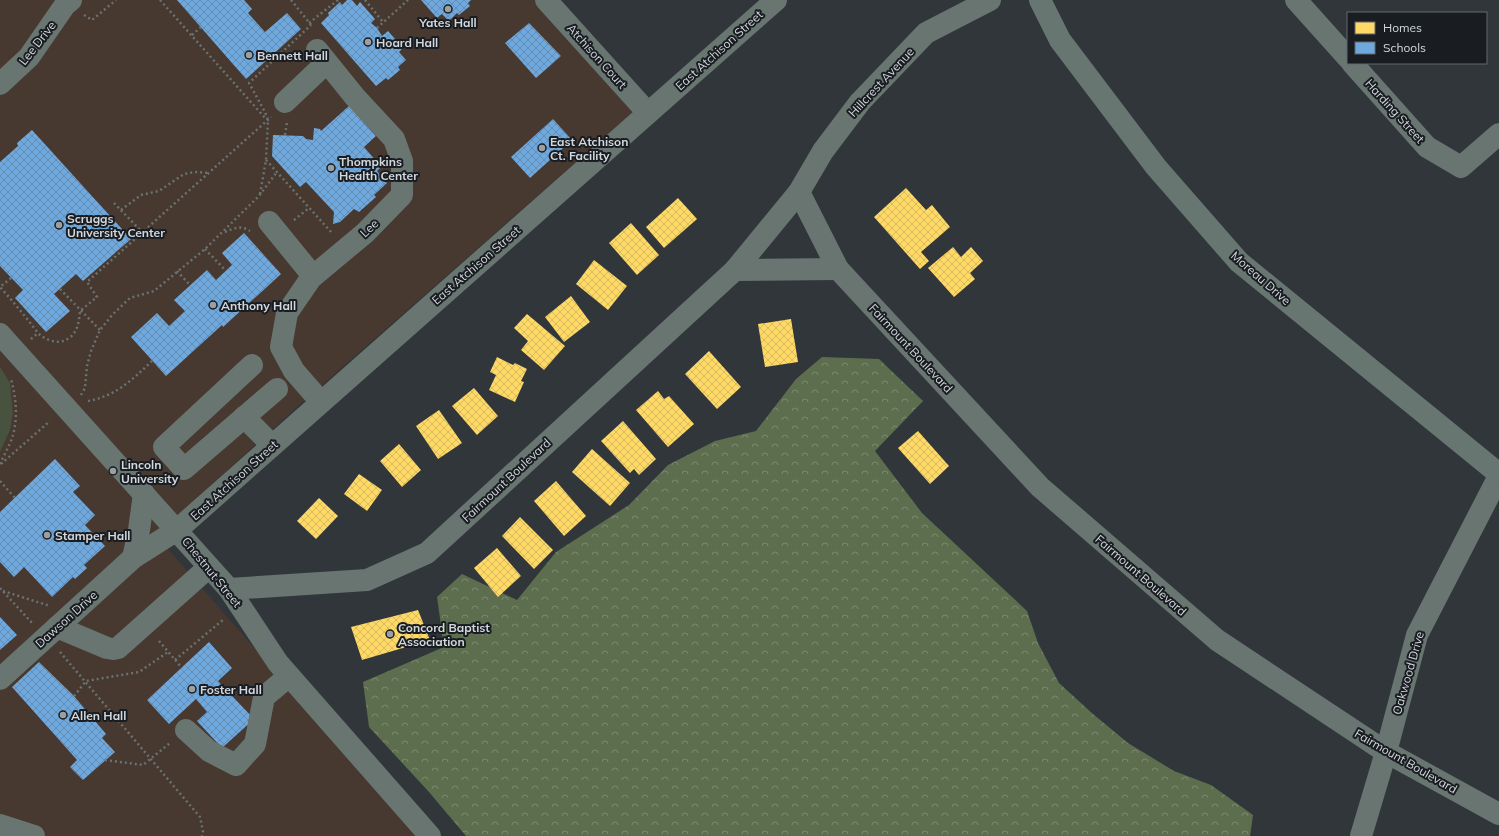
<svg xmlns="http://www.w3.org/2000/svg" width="1499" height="836" font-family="Mulish,sans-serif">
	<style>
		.education { fill: #473830 }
		.grass { fill: #47533e }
		.forest { fill: url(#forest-crowns) }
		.homes { fill: url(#homes-cross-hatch) }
		.schools { fill: url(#schools-cross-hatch) }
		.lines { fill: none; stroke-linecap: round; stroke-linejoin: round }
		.path { stroke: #6a7371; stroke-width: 2.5; stroke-dasharray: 2 3; stroke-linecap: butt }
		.minor { stroke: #687570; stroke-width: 22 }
		.major { stroke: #677671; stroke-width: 22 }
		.poi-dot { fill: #9a9fa4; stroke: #191d21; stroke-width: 1.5 }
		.labels { text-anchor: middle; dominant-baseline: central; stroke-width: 4; stroke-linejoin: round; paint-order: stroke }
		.poi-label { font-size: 12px; font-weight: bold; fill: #d2d8dd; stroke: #191d21; text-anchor: start }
		.street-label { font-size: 12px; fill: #d2d8dd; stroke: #191d21 }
	</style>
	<defs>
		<pattern id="forest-crowns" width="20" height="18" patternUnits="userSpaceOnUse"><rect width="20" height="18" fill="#5c6e4e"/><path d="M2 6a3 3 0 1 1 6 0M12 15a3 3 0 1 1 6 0" fill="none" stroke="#7a896f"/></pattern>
		<pattern id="homes-cross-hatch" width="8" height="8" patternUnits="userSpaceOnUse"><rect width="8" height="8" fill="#ffd966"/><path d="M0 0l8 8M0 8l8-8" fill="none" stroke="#d9bb5f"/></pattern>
		<pattern id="schools-cross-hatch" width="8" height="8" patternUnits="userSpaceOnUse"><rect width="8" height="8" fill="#6fa8dc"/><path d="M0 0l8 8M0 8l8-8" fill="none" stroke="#638eb6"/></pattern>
	</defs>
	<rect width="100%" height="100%" fill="#31363a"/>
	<polygon class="education" points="0,0 536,0 633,112 297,407 156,535 418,836 0,836"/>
	<polygon class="grass" points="0,367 10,383 13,413 10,430 0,452"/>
	<polygon class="forest" points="822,357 879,359 923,401 875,451 922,513 1027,611 1038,643 1059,683 1093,714 1128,743 1174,771 1211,785 1253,815 1250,836 466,836 429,792 369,727 363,682 444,647 437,597 462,574 517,600 556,552 629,505 668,465 715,441 756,431 796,379"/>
	<g class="homes">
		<polygon points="906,188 926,210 932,205 950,227 921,252 929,261 920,269 874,217"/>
		<polygon points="678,198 697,219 664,248 646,227"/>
		<polygon points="631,223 659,255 637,275 609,243"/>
		<polygon points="953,247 961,257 971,247 983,261 970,273 975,279 954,297 928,268"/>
		<polygon points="594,260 627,286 608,310 576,284"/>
		<polygon points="571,296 590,322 564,342 545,317"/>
		<polygon points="527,314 565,346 544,370 521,350 528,341 514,328"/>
		<polygon points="791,319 798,362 765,367 758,324"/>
		<polygon points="709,351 741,387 717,409 685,374"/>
		<polygon points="497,357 513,365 515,363 527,369 521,381 524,382 515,402 489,390 496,375 490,372"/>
		<polygon points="474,388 498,416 477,435 452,406"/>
		<polygon points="658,391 664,399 669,396 694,424 668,447 636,410"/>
		<polygon points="439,410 462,443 438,459 416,426"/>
		<polygon points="623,421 656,459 639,475 634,469 630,473 601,441"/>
		<polygon points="918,431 949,466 930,484 898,448"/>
		<polygon points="399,444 421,470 402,487 380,461"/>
		<polygon points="592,449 630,483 610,506 572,472"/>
		<polygon points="359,474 382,490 367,511 344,494"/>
		<polygon points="556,481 586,516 564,536 534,501"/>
		<polygon points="319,498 338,516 316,539 297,521"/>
		<polygon points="520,517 553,550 534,569 502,536"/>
		<polygon points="497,548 521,576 498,597 474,568"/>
		<polygon points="418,610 430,640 362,660 351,627"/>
	</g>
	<g class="schools">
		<polygon points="177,0 244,0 252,9 248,13 265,32 287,13 301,29 246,79"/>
		<polygon points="347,0 352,0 357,6 360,2 375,19 371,23 377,28 382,36 388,31 403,48 399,52 406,60 398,67 400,70 388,80 386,78 376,86 321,23 329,15 328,13 340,2 342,5"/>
		<polygon points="421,0 471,0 468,3 470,6 459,15 457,13 449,21 442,14 437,18"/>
		<polygon points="529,23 561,56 536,78 505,43"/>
		<polygon points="349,106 376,136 364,147 378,163 384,164 377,171 387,183 374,195 376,197 359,212 354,209 340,222 333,224 334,212 306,182 300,187 272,156 273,135 303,136 306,139 313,140 314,128 320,129 321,131"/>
		<polygon points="553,119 572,140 530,178 511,157"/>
		<polygon points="32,130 131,239 83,281 76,274 54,294 70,311 46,332 15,298 23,290 0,266 0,162 18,146 17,143"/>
		<polygon points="244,233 281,274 223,327 222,325 166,376 131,337 157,313 169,326 185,311 174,300 207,270 216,280 232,265 222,253"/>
		<polygon points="55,459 80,486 73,492 95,515 85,525 105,546 84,565 87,568 75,579 73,577 52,597 24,567 14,577 0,562 0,512"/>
		<polygon points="0,617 17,635 0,650"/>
		<polygon points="209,642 232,668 218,681 254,719 222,748 197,721 207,712 196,699 169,724 147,700"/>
		<polygon points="39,662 74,696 106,734 102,738 115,752 83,780 70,767 77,760 12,687"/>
	</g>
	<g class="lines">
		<g class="path">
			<polyline points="160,0 266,119"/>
			<polyline points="291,0 312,26"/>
			<polyline points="365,0 383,22"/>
			<polyline points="84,15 92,20 116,0"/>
			<polyline points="309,23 338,0"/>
			<polyline points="377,28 408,0"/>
			<polyline points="192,35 201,27"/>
			<polyline points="285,135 287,122"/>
			<polyline points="266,160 332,233"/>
			<polyline points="260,194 266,160 268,120 265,112 249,83 311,25"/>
			<polyline points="114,203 142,232"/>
			<polyline points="121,210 141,195 159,191 184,174 195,172 210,173"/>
			<polyline points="294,220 309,208"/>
			<path d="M225 232C234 228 241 225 250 231"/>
			<polyline points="205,249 226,271"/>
			<polyline points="177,271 189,284"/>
			<path d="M11 278 0 287C10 298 19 309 28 320 32 325 36 331 40 335 48 341 60 345 69 338 78 332 79 321 80 311L97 297 87 282 271 117"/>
			<polyline points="60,289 100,330"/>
			<polyline points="31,339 38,333"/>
			<polyline points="81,395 85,388 87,366 91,351 100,330 113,314 130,298 154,291 205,249 259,196 277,172"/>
			<path d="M88 401C116 396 132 380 152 361"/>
			<path d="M0 464C4 455 10 445 13 435 18 417 16 397 11 379"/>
			<polyline points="1,464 50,421"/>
			<polyline points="0,481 15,498"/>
			<polyline points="0,588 32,623"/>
			<polyline points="3,591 50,606"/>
			<polyline points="159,641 182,668"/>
			<polyline points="60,652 200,817 203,831 202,836"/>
			<polyline points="175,660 224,619"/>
			<polyline points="74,696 86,681 139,672 168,652"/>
			<polyline points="105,760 143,765 170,743"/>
		</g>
		<g class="minor">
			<polyline points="546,0 648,113"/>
			<polyline points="1296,0 1348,58"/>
			<polyline points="317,50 355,97 394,139 402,161 402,195 365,233 311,278 287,313 281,347 294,371 321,402"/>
			<polyline points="1352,63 1427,147 1461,167 1499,134"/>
			<polyline points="0,84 29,57 65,5 71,0"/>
			<polyline points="285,102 326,63"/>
			<polyline points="799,192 838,269 1040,487 1217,640 1386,752 1499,814"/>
			<polyline points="269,222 313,276"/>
			<polyline points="735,270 838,269"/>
			<polyline points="0,334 229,589 278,663 430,836"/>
			<polyline points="252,365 164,447 184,469 277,389"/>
			<polyline points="244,417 272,445"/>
			<polyline points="133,558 139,530 144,494"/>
			<polyline points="229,589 367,580 427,553 735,270 799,192 823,151 860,102 926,33 990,0"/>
			<polyline points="57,627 107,648 113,649 118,648 209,567"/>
			<polyline points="0,679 133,558 177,530 776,0"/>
			<polyline points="186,730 209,751 236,765 255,744 264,697 289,676"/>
			<polyline points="0,825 34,836"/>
			<polyline points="1361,836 1386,752 1417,635 1499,476"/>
		</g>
		<polyline class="major" points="1040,0 1060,40 1156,167 1239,262 1499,474"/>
	</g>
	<g class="poi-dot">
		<circle cx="448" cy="9" r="4"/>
		<circle cx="368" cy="42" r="4"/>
		<circle cx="249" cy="55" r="4"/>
		<circle cx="542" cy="148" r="4"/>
		<circle cx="331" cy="168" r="4"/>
		<circle cx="59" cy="225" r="4"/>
		<circle cx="213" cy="305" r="4"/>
		<circle cx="113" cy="471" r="4"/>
		<circle cx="47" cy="535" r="4"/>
		<circle cx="390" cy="634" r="4"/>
		<circle cx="192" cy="689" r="4"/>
		<circle cx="63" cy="715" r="4"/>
	</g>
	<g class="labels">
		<g class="poi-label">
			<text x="448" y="22" text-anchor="middle">Yates Hall</text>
			<text x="376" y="42">Hoard Hall</text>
			<text x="257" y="55">Bennett Hall</text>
			<text x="550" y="141">East Atchison<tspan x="550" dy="14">Ct. Facility</tspan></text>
			<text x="339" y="161">Thompkins<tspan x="339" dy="14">Health Center</tspan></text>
			<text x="67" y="218">Scruggs<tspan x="67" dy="14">University Center</tspan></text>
			<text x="221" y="305">Anthony Hall</text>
			<text x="121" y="464">Lincoln<tspan x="121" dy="14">University</tspan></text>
			<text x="55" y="535">Stamper Hall</text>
			<text x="398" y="627">Concord Baptist<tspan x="398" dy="14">Association</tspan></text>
			<text x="200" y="689">Foster Hall</text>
			<text x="71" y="715">Allen Hall</text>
		</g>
		<g class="street-label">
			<text transform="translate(37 43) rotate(-52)">Lee Drive</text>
			<text transform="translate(719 50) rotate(-42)">East Atchison Street</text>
			<text transform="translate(597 56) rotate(48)">Atchison Court</text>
			<text transform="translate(881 82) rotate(-47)">Hillcrest Avenue</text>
			<text transform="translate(1395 111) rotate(48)">Harding Street</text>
			<text transform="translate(369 228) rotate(-44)">Lee</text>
			<text transform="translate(476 265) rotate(-41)">East Atchison Street</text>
			<text transform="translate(1261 278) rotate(41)">Moreau Drive</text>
			<text transform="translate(911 348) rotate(47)">Fairmount Boulevard</text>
			<text transform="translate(234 480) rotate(-42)">East Atchison Street</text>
			<text transform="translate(506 480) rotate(-43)">Fairmount Boulevard</text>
			<text transform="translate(212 572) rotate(51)">Chestnut Street</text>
			<text transform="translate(1141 575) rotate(41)">Fairmount Boulevard</text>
			<text transform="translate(66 619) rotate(-42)">Dawson Drive</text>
			<text transform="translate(1408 673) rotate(-74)">Oakwood Drive</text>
			<text transform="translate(1406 761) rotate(30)">Fairmount Boulevard</text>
		</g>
	</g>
	<rect x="1347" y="12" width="140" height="52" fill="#191d21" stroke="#63686c"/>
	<rect x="1355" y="22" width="20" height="12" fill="#ffd966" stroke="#63686c"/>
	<text x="1383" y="32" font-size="12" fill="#d2d8dd">Homes</text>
	<rect x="1355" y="42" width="20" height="12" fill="#6fa8dc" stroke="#63686c"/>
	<text x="1383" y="52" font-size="12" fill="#d2d8dd">Schools</text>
</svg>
